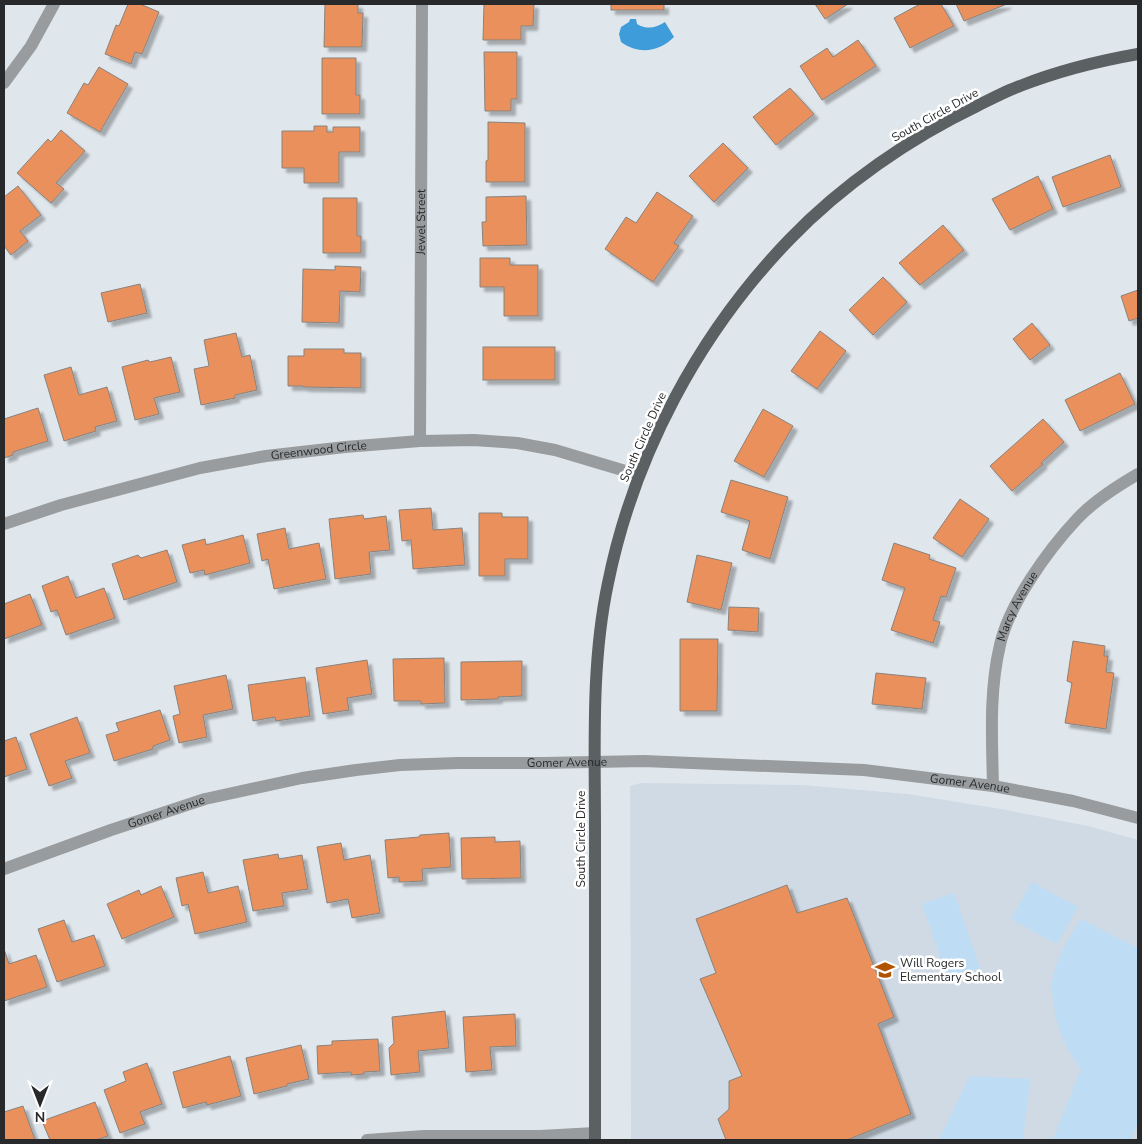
<svg xmlns="http://www.w3.org/2000/svg" width="1142" height="1144" font-family="'Nunito Sans',sans-serif">
	<style>
		.built { fill: #cfdae5 }
		.green { fill: #beddf5 }
		.water { fill: #3f9cdb }
		.building { fill: #e9905b; stroke: #89827e; filter: url(#shadow) }
		.lines { fill: none; stroke-linecap: round; stroke-linejoin: round }
		.minor { stroke: #999c9e; stroke-width: 12 }
		.primary { stroke: #5b6063; stroke-width: 12 }
		.labels { text-anchor: middle; dominant-baseline: central; stroke-width: 5; stroke-linejoin: round; paint-order: stroke }
		.street-label { font-size: 12px; fill: #27292b; stroke: #fff }
		.poi-label { font-size: 12px; fill: #27292b; stroke: #fff; text-anchor: start }
	</style>
	<defs>
		<filter id="shadow"><feDropShadow dx="4.5" dy="4.5" stdDeviation="1" flood-color="#0004"/></filter>
	</defs>
	<rect width="100%" height="100%" fill="#e0e7ec"/>
	<polygon class="built" points="641,783 803,785 908,794 1001,809 1088,826 1138,840 1138,1140 631,1140 630,786"/>
	<g class="green">
		<polygon points="1032,882 1078,907 1057,944 1011,919"/>
		<polygon points="954,893 980,968 948,979 922,904"/>
		<path d="M1081 919 1138 948V1121L1131 1140H1053L1081 1069C1065 1048 1055 1024 1053 998 1052 993 1051 987 1052 982 1056 959 1068 938 1081 919Z"/>
		<polygon points="970,1076 1030,1079 1023,1140 939,1140"/>
	</g>
	<path class="water" d="M630 19H636L637 24C647 30 656 28 665 22L674 37C659 52 639 55 621 42L619 34 621 27 629 22Z"/>
	<g class="building">
		<polygon points="128,4 140,4 159,12 142,54 135,52 131,64 105,54 116,25 119,26"/>
		<polygon points="325,4 358,4 358,13 363,13 362,47 324,47"/>
		<polygon points="484,4 534,4 533,26 521,26 521,40 483,40"/>
		<rect x="611" y="4" width="53" height="6"/>
		<polygon points="815,4 848,4 825,19"/>
		<polygon points="920,4 941,4 954,26 910,48 894,18"/>
		<polygon points="956,4 1007,4 964,21"/>
		<polygon points="858,40 876,66 822,100 800,66 827,48 833,57"/>
		<polygon points="484,52 517,52 517,99 511,99 511,111 485,111"/>
		<polygon points="322,58 356,58 356,95 360,95 360,114 322,114"/>
		<polygon points="99,67 128,84 100,132 67,113 84,83 88,85"/>
		<polygon points="790,88 814,114 776,145 753,117"/>
		<polygon points="488,122 525,123 525,182 486,182 486,161 488,160"/>
		<polygon points="314,126 327,126 327,132 333,132 333,127 360,127 360,152 339,152 339,183 304,183 304,168 282,168 282,131 314,131"/>
		<polygon points="61,130 85,151 56,183 64,189 51,203 17,173 48,139 51,142"/>
		<polygon points="723,143 748,168 714,202 689,176"/>
		<polygon points="1110,155 1121,187 1063,207 1052,177"/>
		<polygon points="1038,176 1053,209 1010,230 992,199"/>
		<polygon points="18,186 41,215 20,231 28,241 11,255 4,246 4,197"/>
		<polygon points="657,192 693,216 674,243 679,246 653,282 605,249 626,217 636,223"/>
		<polygon points="526,196 527,245 483,246 482,222 486,222 486,197"/>
		<polygon points="323,198 357,198 357,236 361,236 361,253 323,253"/>
		<polygon points="943,225 964,250 920,285 899,263"/>
		<polygon points="480,258 510,258 510,265 538,265 538,316 504,316 504,287 480,287"/>
		<polygon points="335,266 361,267 360,292 340,291 339,323 302,322 303,269 335,270"/>
		<polygon points="883,277 907,302 873,335 849,310"/>
		<polygon points="140,284 147,313 108,322 101,293"/>
		<polygon points="1138,290 1138,318 1129,321 1121,296"/>
		<polygon points="1032,323 1050,345 1030,360 1013,339"/>
		<polygon points="820,331 846,351 817,389 791,371"/>
		<polygon points="236,333 242,357 250,355 257,390 235,395 235,398 201,405 194,369 209,366 204,340"/>
		<rect x="483" y="347" width="72" height="33"/>
		<polygon points="304,349 344,349 344,353 361,353 361,388 304,387 303,386 288,386 288,356 304,356"/>
		<polygon points="171,357 180,392 154,398 159,414 135,420 122,367 148,360 150,362"/>
		<polygon points="71,367 79,395 107,387 117,421 95,427 96,431 64,441 44,375"/>
		<polygon points="1120,373 1135,404 1080,431 1065,400"/>
		<polygon points="38,408 48,441 13,452 13,455 4,458 4,419"/>
		<polygon points="763,409 793,426 764,477 734,461"/>
		<polygon points="1043,419 1064,442 1041,463 1043,464 1012,491 990,466"/>
		<polygon points="731,480 788,497 770,559 742,550 750,521 721,512"/>
		<polygon points="960,499 989,519 962,557 933,538"/>
		<polygon points="431,508 433,530 462,528 465,565 413,569 411,540 402,541 399,510"/>
		<polygon points="479,513 502,513 502,517 528,517 528,559 505,559 505,576 479,576"/>
		<polygon points="363,515 364,519 386,516 390,550 369,552 371,574 335,579 329,519"/>
		<polygon points="285,528 289,549 319,543 326,579 274,589 268,559 262,561 257,534"/>
		<polygon points="243,535 250,563 205,575 204,570 190,573 182,545 205,539 206,545"/>
		<polygon points="894,543 930,555 929,559 956,568 946,597 941,596 933,620 940,622 933,643 891,630 905,588 882,580"/>
		<polygon points="167,550 177,582 124,600 112,564 138,555 141,558"/>
		<polygon points="697,555 732,563 721,610 687,602"/>
		<polygon points="68,576 76,598 104,588 115,618 66,635 57,610 51,612 42,586"/>
		<polygon points="30,594 42,625 4,639 4,604"/>
		<polygon points="729,607 759,608 758,632 728,630"/>
		<polygon points="680,639 718,639 717,711 680,711"/>
		<polygon points="1073,641 1105,646 1104,656 1108,656 1106,672 1114,673 1106,729 1065,723 1072,683 1067,681"/>
		<polygon points="444,658 445,703 421,704 421,701 394,701 393,659"/>
		<polygon points="367,660 372,694 347,698 349,710 323,714 316,668"/>
		<polygon points="522,661 522,696 498,697 498,699 461,700 461,662"/>
		<polygon points="876,673 926,678 922,709 872,704"/>
		<polygon points="226,675 233,709 203,715 207,737 179,743 173,716 180,714 174,686"/>
		<polygon points="305,677 310,716 276,721 275,717 253,721 248,685"/>
		<polygon points="160,710 170,740 153,746 153,749 114,761 106,735 119,731 116,723"/>
		<polygon points="77,717 90,753 65,761 72,778 49,786 30,734"/>
		<polygon points="16,737 27,769 4,777 4,741"/>
		<polygon points="449,833 451,867 422,869 423,881 399,882 399,877 388,878 385,840 419,837 420,835"/>
		<polygon points="495,837 495,842 520,841 521,878 462,879 461,838"/>
		<polygon points="341,843 344,860 370,855 380,913 352,918 348,899 327,903 317,847"/>
		<polygon points="278,854 279,859 302,855 308,889 282,893 284,906 253,911 243,860"/>
		<polygon points="203,872 208,893 238,886 247,922 195,934 188,904 182,906 176,878"/>
		<polygon points="787,885 797,913 847,898 894,1017 878,1024 911,1114 847,1140 726,1140 718,1119 729,1109 729,1081 742,1076 700,979 716,973 696,919"/>
		<polygon points="161,886 174,917 122,939 107,904 139,890 141,895"/>
		<polygon points="64,920 72,942 94,935 105,966 57,982 38,929"/>
		<polygon points="4,949 9,964 36,955 47,987 4,1001"/>
		<polygon points="445,1011 449,1048 418,1051 420,1072 391,1075 389,1048 394,1043 392,1017"/>
		<polygon points="515,1014 516,1046 490,1047 492,1070 466,1072 463,1017"/>
		<polygon points="378,1039 380,1071 364,1072 364,1074 351,1075 351,1072 318,1074 317,1046 332,1045 332,1041"/>
		<polygon points="301,1045 309,1079 287,1084 287,1086 254,1094 246,1058"/>
		<polygon points="230,1056 241,1096 207,1105 206,1102 183,1108 173,1072"/>
		<polygon points="147,1063 162,1104 140,1112 145,1124 120,1133 104,1090 126,1081 123,1072"/>
		<polygon points="95,1102 108,1136 96,1140 50,1140 42,1121"/>
		<polygon points="23,1106 35,1140 4,1140 4,1112"/>
	</g>
	<g class="lines">
		<g class="minor">
			<polyline points="4,83 31,46 54,4"/>
			<path id="s1" d="M420 441 422 4"/>
			<path id="s2" d="M4 524 61 505 200 468 266 456 345 447 420 441 474 440 517 443 555 450 639 475"/>
			<path id="s3" d="M993 786C992 739 989 691 1000 645 1009 604 1048 550 1077 519 1092 503 1119 485 1138 474"/>
			<path id="s4" d="M4 869 111 830 205 799 302 778 356 770 400 765 458 763H543L644 761 864 770 993 786 1073 801 1138 818"/>
			<polyline points="367,1140 424,1136 540,1136 595,1133"/>
		</g>
		<path class="primary" d="M595 1140C595 1036 595 932 595 827 595 747 591 663 608 583 634 455 699 333 790 239 842 185 910 138 977 106 991 99 1006 91 1020 86 1058 71 1098 61 1138 54"/>
	</g>
	<defs>
		<symbol id="school-bare" viewBox="-9 -9 18 18"><path d="M0-5L7-2L0 1L-7-2ZM-4 1L0 2.5L4 1V4Q0 6-4 4Z" fill="#b15300" stroke="#fff" stroke-width="2.5" paint-order="stroke"/></symbol>
	</defs>
	<g fill-rule="evenodd">
		<use href="#school-bare" x="871" y="956" width="28" height="28"/>
	</g>
	<g class="labels">
		<g class="street-label">
			<text transform="translate(935 115) rotate(-29)">South Circle Drive</text>
			<text stroke="none"><textPath href="#s1" startOffset="219">Jewel Street</textPath></text>
			<text transform="translate(643 437) rotate(-66)">South Circle Drive</text>
			<text stroke="none"><textPath href="#s2" startOffset="324">Greenwood Circle</textPath></text>
			<text stroke="none"><textPath href="#s3" startOffset="184">Marcy Avenue</textPath></text>
			<text stroke="none"><textPath href="#s4" startOffset="578">Gomer Avenue</textPath></text>
			<text stroke="none"><textPath href="#s4" startOffset="982">Gomer Avenue</textPath></text>
			<text stroke="none"><textPath href="#s4" startOffset="172">Gomer Avenue</textPath></text>
			<text transform="translate(581 839) rotate(-90)">South Circle Drive</text>
		</g>
		<g class="poi-label">
			<text x="900" y="963">Will Rogers<tspan x="900" dy="14">Elementary School</tspan></text>
		</g>
	</g>
	<rect width="1142" height="1144" fill="none" stroke="#27292b" stroke-width="10"/>
	<g transform="translate(40 1104) rotate(180)" stroke="#ffffff" stroke-width="4" paint-order="stroke">
	<path d="M0-4L9 19L0 12L-9 19Z" fill="#27292b"/>
	<text y="-8" font-size="14" font-weight="bold" text-anchor="middle" fill="#27292b">N</text>
	</g>
</svg>
